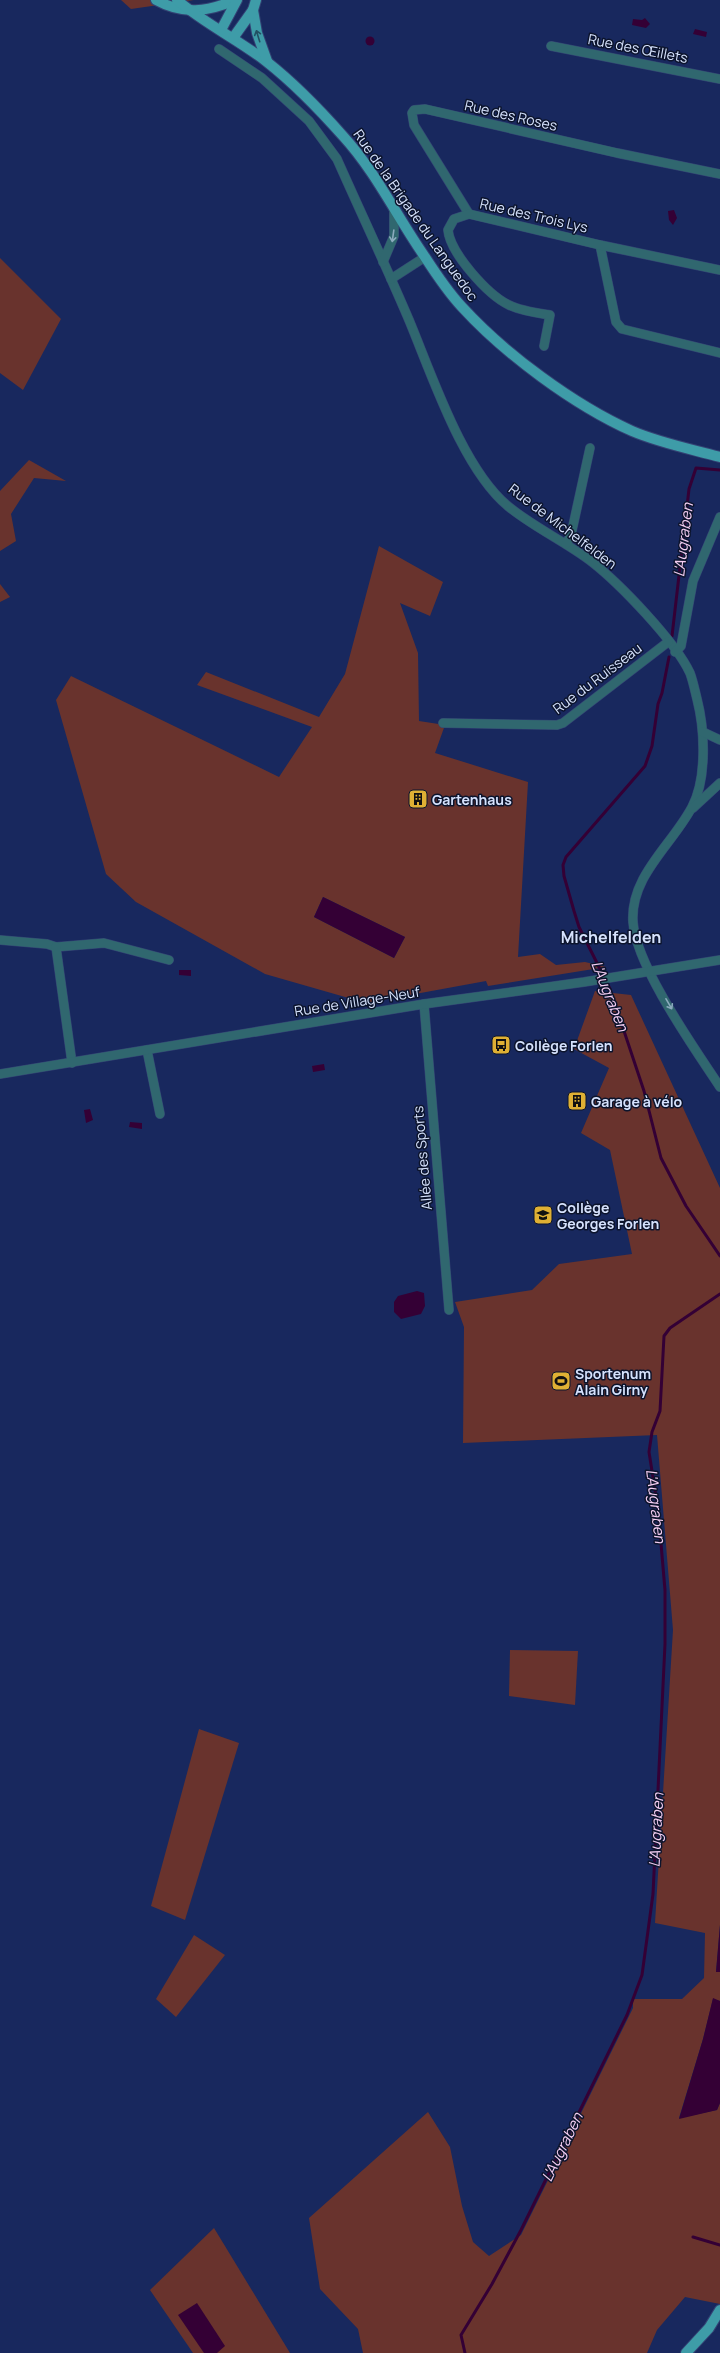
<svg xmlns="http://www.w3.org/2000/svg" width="720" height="2353" font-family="Manrope,sans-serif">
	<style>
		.green { fill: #69332d; fill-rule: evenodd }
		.water { fill: #340035 }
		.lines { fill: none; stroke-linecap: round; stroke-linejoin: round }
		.stream { stroke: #340035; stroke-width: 3 }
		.minor-casing { stroke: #334274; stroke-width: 10 }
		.major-casing { stroke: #334274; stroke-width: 12 }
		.minor { stroke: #30676f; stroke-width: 9 }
		.major { stroke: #3e9ca8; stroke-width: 10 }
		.oneway { stroke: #225164 }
		.oneway2 { stroke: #8babbd }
		.labels { text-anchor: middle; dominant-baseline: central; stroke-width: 3; stroke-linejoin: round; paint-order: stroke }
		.street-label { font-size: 14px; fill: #d6e2fd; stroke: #0c142c }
		.poi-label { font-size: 14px; font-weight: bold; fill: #d6e2fd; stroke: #0c142c; text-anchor: start }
		.water-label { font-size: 15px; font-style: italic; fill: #f5cff4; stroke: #0c142c }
		.quarter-label { font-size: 16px; font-weight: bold; fill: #d6e2fd; stroke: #0c142c }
	</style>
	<rect width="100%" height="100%" fill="#18285e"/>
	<g class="green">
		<polygon points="121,0 194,0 131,9"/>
		<polygon points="0,258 61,319 23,390 0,373"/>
		<polygon points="29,460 66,481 34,478 11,514 16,541 0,551 0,491"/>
		<path d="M379 546 443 582 430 616 400 603 418 653 419 721 445 725 435 753 528 782 518 957 540 954 556 965 585 962 606 967 488 986 486 981 366 1003 265 974 136 902 106 874 56 700 71 676 279 777 312 727 197 685 206 672 319 717 345 674ZM323 897 405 937 394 958 314 917Z"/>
		<polygon points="0,584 10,597 0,602"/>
		<polygon points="595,991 631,995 720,1188 720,1925 716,1972 720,1972 720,2001 713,1999 703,2039 679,2118 717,2110 720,2103 720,2304 685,2297 657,2330 647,2353 363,2353 358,2329 320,2289 309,2218 428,2112 450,2147 462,2206 473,2242 489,2256 521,2235 633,2008 633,1999 682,1999 704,1978 705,1933 655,1923 673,1630 657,1435 463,1443 464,1327 455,1302 532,1290 559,1264 632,1254 610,1150 581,1133 609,1068 574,1049"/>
		<polygon points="510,1650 578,1651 575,1705 509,1696"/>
		<polygon points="199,1729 239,1743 185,1920 151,1906"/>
		<polygon points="194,1935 225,1955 176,2017 156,1999"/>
		<polygon points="214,2228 290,2353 193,2353 150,2290"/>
	</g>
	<g class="water">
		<polygon points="645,18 650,24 646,28 632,25 633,19 642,20"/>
		<polygon points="695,29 707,32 706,37 693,34"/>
		<circle cx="370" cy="41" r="4.5"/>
		<polygon points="674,210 677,218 673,225 669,220 668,211"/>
		<polygon points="323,897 405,937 394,958 314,917"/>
		<polygon points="179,970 191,970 191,976 179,975"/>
		<polygon points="324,1064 325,1070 313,1072 312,1066"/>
		<polygon points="90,1109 93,1120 86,1123 84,1110"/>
		<polygon points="130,1122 142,1123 142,1129 129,1127"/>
		<polygon points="417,1291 424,1293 425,1306 421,1314 401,1319 394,1312 394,1302 398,1296"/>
		<polygon points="720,1925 720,1972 716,1972"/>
		<polygon points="713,1998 720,2001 720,2103 717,2110 679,2119 703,2039"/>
		<polygon points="197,2303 225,2346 217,2353 204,2353 178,2315"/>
	</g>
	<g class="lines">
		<g class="stream">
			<polyline points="672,636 689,489 696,468 720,470"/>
			<polyline points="669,657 662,693 658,704 652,746 645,766 566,857 563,865 564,876 574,911 579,927 610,989 644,1091 661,1158 686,1206 720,1256"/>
			<polyline points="693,2237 720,2245"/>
			<polyline points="465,2353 461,2335 492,2284 521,2230 627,2015 642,1975 653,1894 665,1644 665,1590 658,1509 649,1452 652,1432 660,1411 664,1336 670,1328 720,1294"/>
		</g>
		<defs>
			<g id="minor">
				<polyline points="551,46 720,79"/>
				<path d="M219 49 262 78 309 121 337 159C361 213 386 266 409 320 432 375 463 470 509 507 535 528 566 542 592 562 620 584 675 641 690 673 693 681 695 691 697 699 705 730 707 779 692 807 672 845 630 876 633 922 636 966 695 1049 720 1087"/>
				<polyline points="469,214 414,125 412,113 414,110 425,109 617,153 720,174"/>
				<polyline points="600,245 616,322 622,329 720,353"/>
				<polyline points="383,262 394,236 394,209"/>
				<polyline points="391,279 425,257"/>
				<path d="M544 346 550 315C537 313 521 311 509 305 488 295 450 253 448 230L454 219 469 214 600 245 720 270"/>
				<polyline points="566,544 571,535 590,448"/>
				<polyline points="675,652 681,646 693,581 720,517"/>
				<polyline points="443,723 557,725 563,723 668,642"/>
				<polyline points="703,732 720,740"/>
				<polyline points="693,808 720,783"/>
				<polyline points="0,940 47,944 56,947 104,943 169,960"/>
				<polyline points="56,947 72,1063"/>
				<polyline points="424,1004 449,1310"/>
				<polyline points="147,1050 160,1114"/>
				<polyline points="0,1074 424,1004 584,982 720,960"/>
			</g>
			<g id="major">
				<path d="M156 0C183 15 208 12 235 0"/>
				<path d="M177 0C205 24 239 40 267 62 295 84 320 110 343 136 376 172 397 217 425 257 436 274 448 292 462 307 505 354 574 405 632 431 660 443 691 449 720 457"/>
				<polyline points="253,10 257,33 267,61"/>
				<polyline points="221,30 237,0"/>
				<polyline points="233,38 253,10 256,0"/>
				<polyline points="686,2353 709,2328 720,2310"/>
			</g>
		</defs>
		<use href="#minor" class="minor-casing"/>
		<use href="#major" class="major-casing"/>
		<use href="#minor" class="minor"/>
		<use href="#major" class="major"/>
	</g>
	<defs><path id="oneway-shaft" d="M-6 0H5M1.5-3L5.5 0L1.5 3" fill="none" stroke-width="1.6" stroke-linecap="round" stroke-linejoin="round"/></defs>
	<use class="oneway" href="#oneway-shaft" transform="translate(258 36) rotate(-107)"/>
	<g class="oneway2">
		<use href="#oneway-shaft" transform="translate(393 236) rotate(98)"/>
		<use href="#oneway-shaft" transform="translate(669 1004) rotate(60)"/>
	</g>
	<defs>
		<symbol id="building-square" viewBox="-11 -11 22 22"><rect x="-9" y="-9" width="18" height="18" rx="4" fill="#dfb034" stroke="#0c142c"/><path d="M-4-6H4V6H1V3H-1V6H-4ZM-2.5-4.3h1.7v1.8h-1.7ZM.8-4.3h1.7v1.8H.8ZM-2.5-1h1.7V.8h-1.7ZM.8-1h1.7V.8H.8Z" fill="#111"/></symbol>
		<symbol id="bus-square" viewBox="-11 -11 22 22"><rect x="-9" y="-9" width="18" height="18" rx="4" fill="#dfb034" stroke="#0c142c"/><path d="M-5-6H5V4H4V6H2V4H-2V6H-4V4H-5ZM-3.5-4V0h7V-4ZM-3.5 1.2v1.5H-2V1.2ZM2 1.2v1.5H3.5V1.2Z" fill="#111"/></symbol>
		<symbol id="school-square" viewBox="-11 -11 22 22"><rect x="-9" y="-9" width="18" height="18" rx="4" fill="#dfb034" stroke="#0c142c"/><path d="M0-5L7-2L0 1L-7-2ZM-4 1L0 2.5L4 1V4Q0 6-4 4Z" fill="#111"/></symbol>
		<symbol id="stadium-square" viewBox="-11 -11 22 22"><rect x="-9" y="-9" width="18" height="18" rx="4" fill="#dfb034" stroke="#0c142c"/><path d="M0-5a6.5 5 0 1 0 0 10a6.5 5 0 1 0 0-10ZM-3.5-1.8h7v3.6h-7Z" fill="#111"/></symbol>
	</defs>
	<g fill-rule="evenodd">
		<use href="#building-square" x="407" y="788" width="22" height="22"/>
		<use href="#bus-square" x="490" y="1034" width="22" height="22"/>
		<use href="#building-square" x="566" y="1090" width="22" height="22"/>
		<use href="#school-square" x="532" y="1204" width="22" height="22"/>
		<use href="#stadium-square" x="550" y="1370" width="22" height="22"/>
	</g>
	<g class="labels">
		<g class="street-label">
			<text transform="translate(638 48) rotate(11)">Rue des Œillets</text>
			<text transform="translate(511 115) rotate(13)">Rue des Roses</text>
			<text transform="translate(416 215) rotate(55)">Rue de la Brigade du Languedoc</text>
			<text transform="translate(534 215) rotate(13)">Rue des Trois Lys</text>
			<text transform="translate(563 526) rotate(37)">Rue de Michelfelden</text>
			<text transform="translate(597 678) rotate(-37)">Rue du Ruisseau</text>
			<text transform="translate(357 1001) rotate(-9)">Rue de Village-Neuf</text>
			<text transform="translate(422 1158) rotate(-95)">Allée des Sports</text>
		</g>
		<g class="poi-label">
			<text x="432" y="799">Gartenhaus</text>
			<text x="515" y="1045">Collège Forlen</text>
			<text x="591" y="1101">Garage à vélo</text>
			<text x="557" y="1207">Collège<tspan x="557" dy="16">Georges Forlen</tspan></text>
			<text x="575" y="1373">Sportenum<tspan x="575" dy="16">Alain Girny</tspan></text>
		</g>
		<g class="water-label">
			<text transform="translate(683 540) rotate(-83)">L'Augraben</text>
			<text transform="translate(610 996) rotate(68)">L'Augraben</text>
			<text transform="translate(656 1506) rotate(83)">L'Augraben</text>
			<text transform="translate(656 1830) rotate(-87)">L'Augraben</text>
			<text transform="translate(562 2147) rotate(-64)">L'Augraben</text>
		</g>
		<g class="quarter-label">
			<text x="611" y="937">Michelfelden</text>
		</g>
	</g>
</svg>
